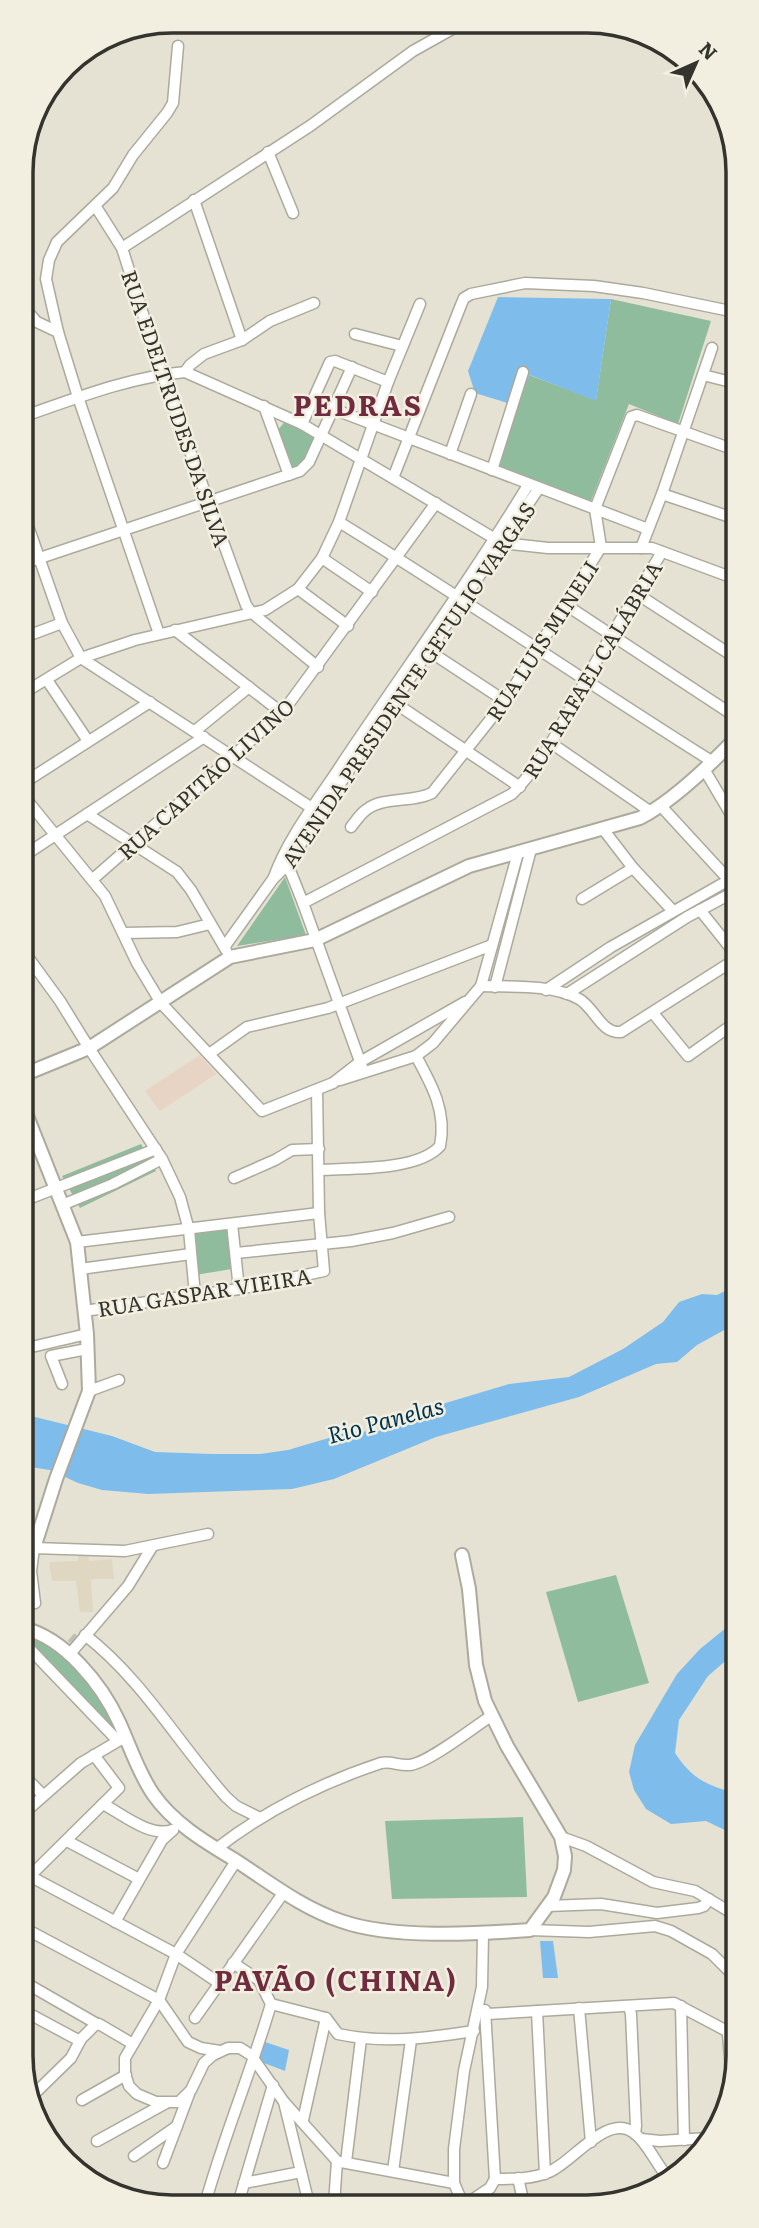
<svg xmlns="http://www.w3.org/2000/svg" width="759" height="2228" font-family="Literata,serif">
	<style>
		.commercial { fill: #e7d4c4 }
		.medical { fill: #dfd7c2 }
		.green { fill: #90bc9e }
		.water { fill: #7ebdeb }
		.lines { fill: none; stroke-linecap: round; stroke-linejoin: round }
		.minor-tunnel { stroke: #c2bfb2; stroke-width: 10; stroke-dasharray: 10 5; stroke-linecap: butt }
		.minor-casing { stroke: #acaa9c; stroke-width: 13 }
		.tertiary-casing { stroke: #acaa9c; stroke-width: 16 }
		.minor { stroke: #fff; stroke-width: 10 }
		.tertiary { stroke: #fff; stroke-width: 12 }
		.labels { text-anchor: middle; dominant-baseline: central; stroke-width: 5; stroke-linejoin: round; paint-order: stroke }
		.street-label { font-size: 21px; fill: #34332d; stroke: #f2efe0 }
		.water-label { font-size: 23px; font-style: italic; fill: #003452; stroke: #f2efe0 }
		.district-label { font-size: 28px; font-weight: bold; letter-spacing: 2px; fill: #702b3f; stroke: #f2efe0 }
		.rim { fill: none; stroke: #34332d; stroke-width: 3.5 }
	</style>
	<rect width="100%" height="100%" fill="#e5e2d3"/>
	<polygon class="commercial" points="200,1055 216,1074 160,1111 145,1091"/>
	<polygon class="medical" points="88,1555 89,1561 112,1559 114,1579 91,1579 93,1612 80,1612 76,1581 52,1581 49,1562 78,1561 78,1556"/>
	<g class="green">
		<polygon points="611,299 711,321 678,424 629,404 591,501 497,466 529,375 596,400"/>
		<polygon points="287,419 319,435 303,464 290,471 277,431"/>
		<polygon points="285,877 306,935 237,946"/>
		<polygon points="141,1144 156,1171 80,1208 62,1176"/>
		<polygon points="229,1227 232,1269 195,1275 191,1232"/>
		<polygon points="616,1575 649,1683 578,1702 546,1592"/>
		<path d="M33 1636C72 1652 99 1695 116 1731L110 1729 74 1687 28 1643Z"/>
		<polygon points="523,1817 527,1897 392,1899 385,1821"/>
	</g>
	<g class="water">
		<polygon points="498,297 611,299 596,401 530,375 517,406 475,393 468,371"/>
		<polygon points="737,1285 737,1323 697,1345 677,1362 656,1364 579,1397 436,1437 334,1479 292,1489 148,1494 102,1490 78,1483 50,1470 23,1466 23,1414 112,1436 155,1452 212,1454 260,1454 288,1450 349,1432 379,1431 439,1405 509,1384 569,1377 623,1349 663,1322 679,1302 702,1294 717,1295"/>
		<path d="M737 1619V1651L708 1676 679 1720 675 1753C693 1780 707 1785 737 1794V1836L706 1821 671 1824 646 1809 634 1790 629 1772 635 1745 677 1674 700 1649Z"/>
		<polygon points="540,1941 553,1941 558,1978 543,1978"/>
		<polygon points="262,2041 289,2050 285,2071 256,2060"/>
	</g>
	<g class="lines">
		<polyline class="minor-tunnel" points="71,1637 82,1647"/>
		<defs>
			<g id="minor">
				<polyline points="268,152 293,213"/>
				<polyline points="194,200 242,340"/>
				<polyline points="96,207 122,248 162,374 246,605 251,612 318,667"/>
				<polyline points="122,248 310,126 413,51 463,23"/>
				<polyline points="22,305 35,320"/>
				<polyline points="22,315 58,332"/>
				<polyline points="355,334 402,346"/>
				<polyline points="185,372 302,424 502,543 548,548 652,548 736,579"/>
				<polyline points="703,375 735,383"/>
				<polyline points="264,406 289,475"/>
				<polyline points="333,409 648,529"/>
				<path d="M22 417C74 399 129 377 185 372L190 365 204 354 242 340 270 321 314 303"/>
				<polyline points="302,424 330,362 335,361 388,382"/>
				<polyline points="450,454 471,394"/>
				<polyline points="492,470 523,372"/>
				<polyline points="393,478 461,305 464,298 471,294 525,283 594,286 643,293 735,312"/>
				<polyline points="662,494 736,519"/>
				<polyline points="22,509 62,623 81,658 318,812"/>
				<path d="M339 522C465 599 587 683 713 762"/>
				<polyline points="641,548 662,494 712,348"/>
				<polyline points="322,558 372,592"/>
				<polyline points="22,564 300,471 309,462 352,367"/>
				<polyline points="298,589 348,626"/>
				<polyline points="637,594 736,658"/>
				<polyline points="566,605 736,717"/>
				<polyline points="175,630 282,713"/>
				<polyline points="159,634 78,397 58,332 46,279 49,260 57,242 113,188 133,155 167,113 173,103 178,46"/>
				<polyline points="22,638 62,623"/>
				<polyline points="426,649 505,701"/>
				<polyline points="47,680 88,741"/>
				<polyline points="22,694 81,658 135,640 265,610 298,589 322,558 339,522 388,382 420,304"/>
				<polyline points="389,699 520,787"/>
				<polyline points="195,731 249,687"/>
				<polyline points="551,743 651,812"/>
				<polyline points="704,769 736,823"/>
				<polyline points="22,784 150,702"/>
				<polyline points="22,794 105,896 137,963 161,1003 262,1111 333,1083 360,1062 465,1002"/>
				<polyline points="660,805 729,880"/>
				<polyline points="87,814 177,872 191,890 226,950"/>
				<path d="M351 827C356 821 360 814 366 810 383 796 413 803 432 793L505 701 601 547 595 509 631 417 637 415 735 450"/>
				<polyline points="603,829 633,868 673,911"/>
				<polyline points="22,857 204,737"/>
				<polyline points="283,863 291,873 303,903 362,1067"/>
				<path d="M274 877C289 835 321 797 345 759 406 668 471 579 528 485"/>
				<polyline points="93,879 282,713 436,503"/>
				<polyline points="582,899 633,868"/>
				<path d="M303 903 512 794C547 759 569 710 593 667 615 628 639 590 662 552"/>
				<polyline points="700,910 736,955"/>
				<polyline points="123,933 177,932 210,924"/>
				<polyline points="225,946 273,879 287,865 393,703 539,488"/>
				<polyline points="22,949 60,1001 89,1048 162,1159 180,1197 189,1230 195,1295"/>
				<path d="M481 986C512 987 552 984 579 999 595 1008 601 1034 621 1032L736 959"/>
				<polyline points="495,987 531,849"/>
				<polyline points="546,990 611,947 736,876"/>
				<polyline points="567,994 687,917 736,891"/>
				<polyline points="653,1013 688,1056 736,1022"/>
				<polyline points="209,1054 247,1027 328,1008 492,945"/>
				<polyline points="340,1080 416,1056 433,1043 481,986 518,853"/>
				<path d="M320 1170C352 1168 418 1171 440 1146 447 1112 432 1085 416 1056"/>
				<polyline points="234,1178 275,1160 292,1150 319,1149"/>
				<polyline points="23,1201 156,1149"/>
				<polyline points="62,1205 113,1184 162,1159"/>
				<polyline points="232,1224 239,1289"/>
				<polyline points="77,1242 319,1213"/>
				<polyline points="236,1253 351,1241 393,1233 449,1217"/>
				<polyline points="80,1269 191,1254"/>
				<polyline points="84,1311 239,1289 324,1271 319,1213 317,1090"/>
				<polyline points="23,1349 87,1334"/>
				<polyline points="62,1384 51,1356 87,1349"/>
				<polyline points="89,1391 119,1380"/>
				<polyline points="23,1606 35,1603 31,1571 34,1548 125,1551 208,1534"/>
				<path d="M85 1635C142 1679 179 1744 226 1797L236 1806 260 1818"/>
				<polyline points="26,1645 118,1741"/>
				<polyline points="69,1655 128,1586 152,1547"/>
				<polyline points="24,1776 43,1795"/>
				<path d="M103 1804C122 1814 150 1838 173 1830"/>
				<polyline points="24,1813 81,1763 120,1740"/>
				<polyline points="561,1837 586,1846 653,1882 695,1891 737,1916"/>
				<polyline points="67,1841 139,1879"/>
				<path d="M216 1849C266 1810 321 1783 381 1763 392 1761 399 1766 409 1765 427 1764 474 1727 491 1716"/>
				<polyline points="236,1861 176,1954 159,2000 125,2058 125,2074 129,2086 137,2094 156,2102 179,2102 191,2090 204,2063 213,2055 228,2048 240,2048 251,2055 284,2102 309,2204"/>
				<polyline points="24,1873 176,1954 219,1983"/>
				<polyline points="30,1876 119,1788 94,1755"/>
				<polyline points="547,1906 601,1904 657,1913 698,1908 704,1906 709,1899"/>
				<polyline points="115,1922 162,1840 173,1830"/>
				<polyline points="24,1928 159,2000 188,2042 201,2048 220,2051"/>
				<polyline points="530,1930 589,1932 655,1926 671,1931 712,1954 738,1980"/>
				<polyline points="24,1982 97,2024"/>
				<path d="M271 2004 326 2018 338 2034C384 2044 428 2038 474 2031"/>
				<polyline points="681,2006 684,2140"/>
				<polyline points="629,2007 631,2014 636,2126 635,2134"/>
				<polyline points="579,2008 591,2142"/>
				<polyline points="485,2010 495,2179"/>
				<polyline points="24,2011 80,2041"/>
				<polyline points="537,2011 545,2174"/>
				<polyline points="487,2014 674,2003 738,2037"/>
				<polyline points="195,2018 284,1892"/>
				<polyline points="728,2034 732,2081"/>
				<polyline points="30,2098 71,2058 81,2039 95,2025 99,2024 133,2044"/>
				<polyline points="82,2100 126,2075"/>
				<polyline points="285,2103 337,2161 334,2204"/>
				<polyline points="303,2120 326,2018"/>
				<polyline points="641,2139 660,2141 708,2138"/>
				<polyline points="97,2141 166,2103"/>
				<polyline points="134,2156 177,2126"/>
				<polyline points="341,2162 454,2183"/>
				<polyline points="346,2162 361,2039"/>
				<polyline points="163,2163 189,2094"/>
				<polyline points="393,2171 411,2040"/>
				<polyline points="518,2178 524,2204"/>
				<polyline points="244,2183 301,2172"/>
				<path d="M205 2204C224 2136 251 2072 271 2004L259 1980 233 1963"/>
				<polyline points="238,2204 273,2085"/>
				<polyline points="463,2204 454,2183 454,2149 464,2071 482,1987 483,1934"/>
				<path d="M466 2204 490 2188 495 2179C512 2179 533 2179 549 2172 573 2162 606 2114 633 2132 647 2142 655 2162 666 2175"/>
			</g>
			<g id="tertiary">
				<path d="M23 1075 89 1048 230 957 315 940 469 866 640 818C673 801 710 765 736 738"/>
				<polyline points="23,1106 77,1242 87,1334 89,1391 56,1479 34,1548 23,1549"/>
				<path d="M23 1628C65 1638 102 1685 119 1722 130 1746 138 1772 153 1794 173 1823 205 1842 235 1860 269 1882 302 1908 341 1921 391 1939 476 1934 530 1930L554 1897 564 1870 565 1856 561 1837 507 1746 485 1701 476 1665 469 1589 462 1555"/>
			</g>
		</defs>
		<use href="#minor" class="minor-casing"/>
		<use href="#tertiary" class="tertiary-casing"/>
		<use href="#minor" class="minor"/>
		<use href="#tertiary" class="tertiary"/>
	</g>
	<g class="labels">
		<g class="street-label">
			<text transform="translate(177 408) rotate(71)">RUA EDELTRUDES DA SILVA</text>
			<text transform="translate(541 640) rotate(-57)">RUA LUIS MINELI</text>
			<text transform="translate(591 669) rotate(-59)">RUA RAFAEL CALÁBRIA</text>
			<text transform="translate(407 684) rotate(-56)">AVENIDA PRESIDENTE GETULIO VARGAS</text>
			<text transform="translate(205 778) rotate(-42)">RUA CAPITÃO LIVINO</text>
			<text transform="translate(204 1291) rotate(-9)">RUA GASPAR VIEIRA</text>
		</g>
		<g class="water-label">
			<text transform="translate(385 1419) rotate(-15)">Rio Panelas</text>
		</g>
		<g class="district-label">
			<text x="358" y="404">PEDRAS</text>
			<text x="336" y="1979">PAVÃO (CHINA)</text>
		</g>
	</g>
	<path d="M0 0H759V2228H0ZM172 33H587A139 139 0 0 1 726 172V2056A139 139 0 0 1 587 2195H172A139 139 0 0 1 33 2056V172A139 139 0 0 1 172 33Z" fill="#f2efe0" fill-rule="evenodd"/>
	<path class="rim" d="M172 33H587A139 139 0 0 1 726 172V2056A139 139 0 0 1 587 2195H172A139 139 0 0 1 33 2056V172A139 139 0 0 1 172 33Z"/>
	<g transform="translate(696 63) rotate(45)" stroke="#f2efe0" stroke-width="5" paint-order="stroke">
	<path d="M0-5L12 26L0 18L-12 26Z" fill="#34332d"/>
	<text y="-10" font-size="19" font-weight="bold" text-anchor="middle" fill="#34332d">N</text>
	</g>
</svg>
